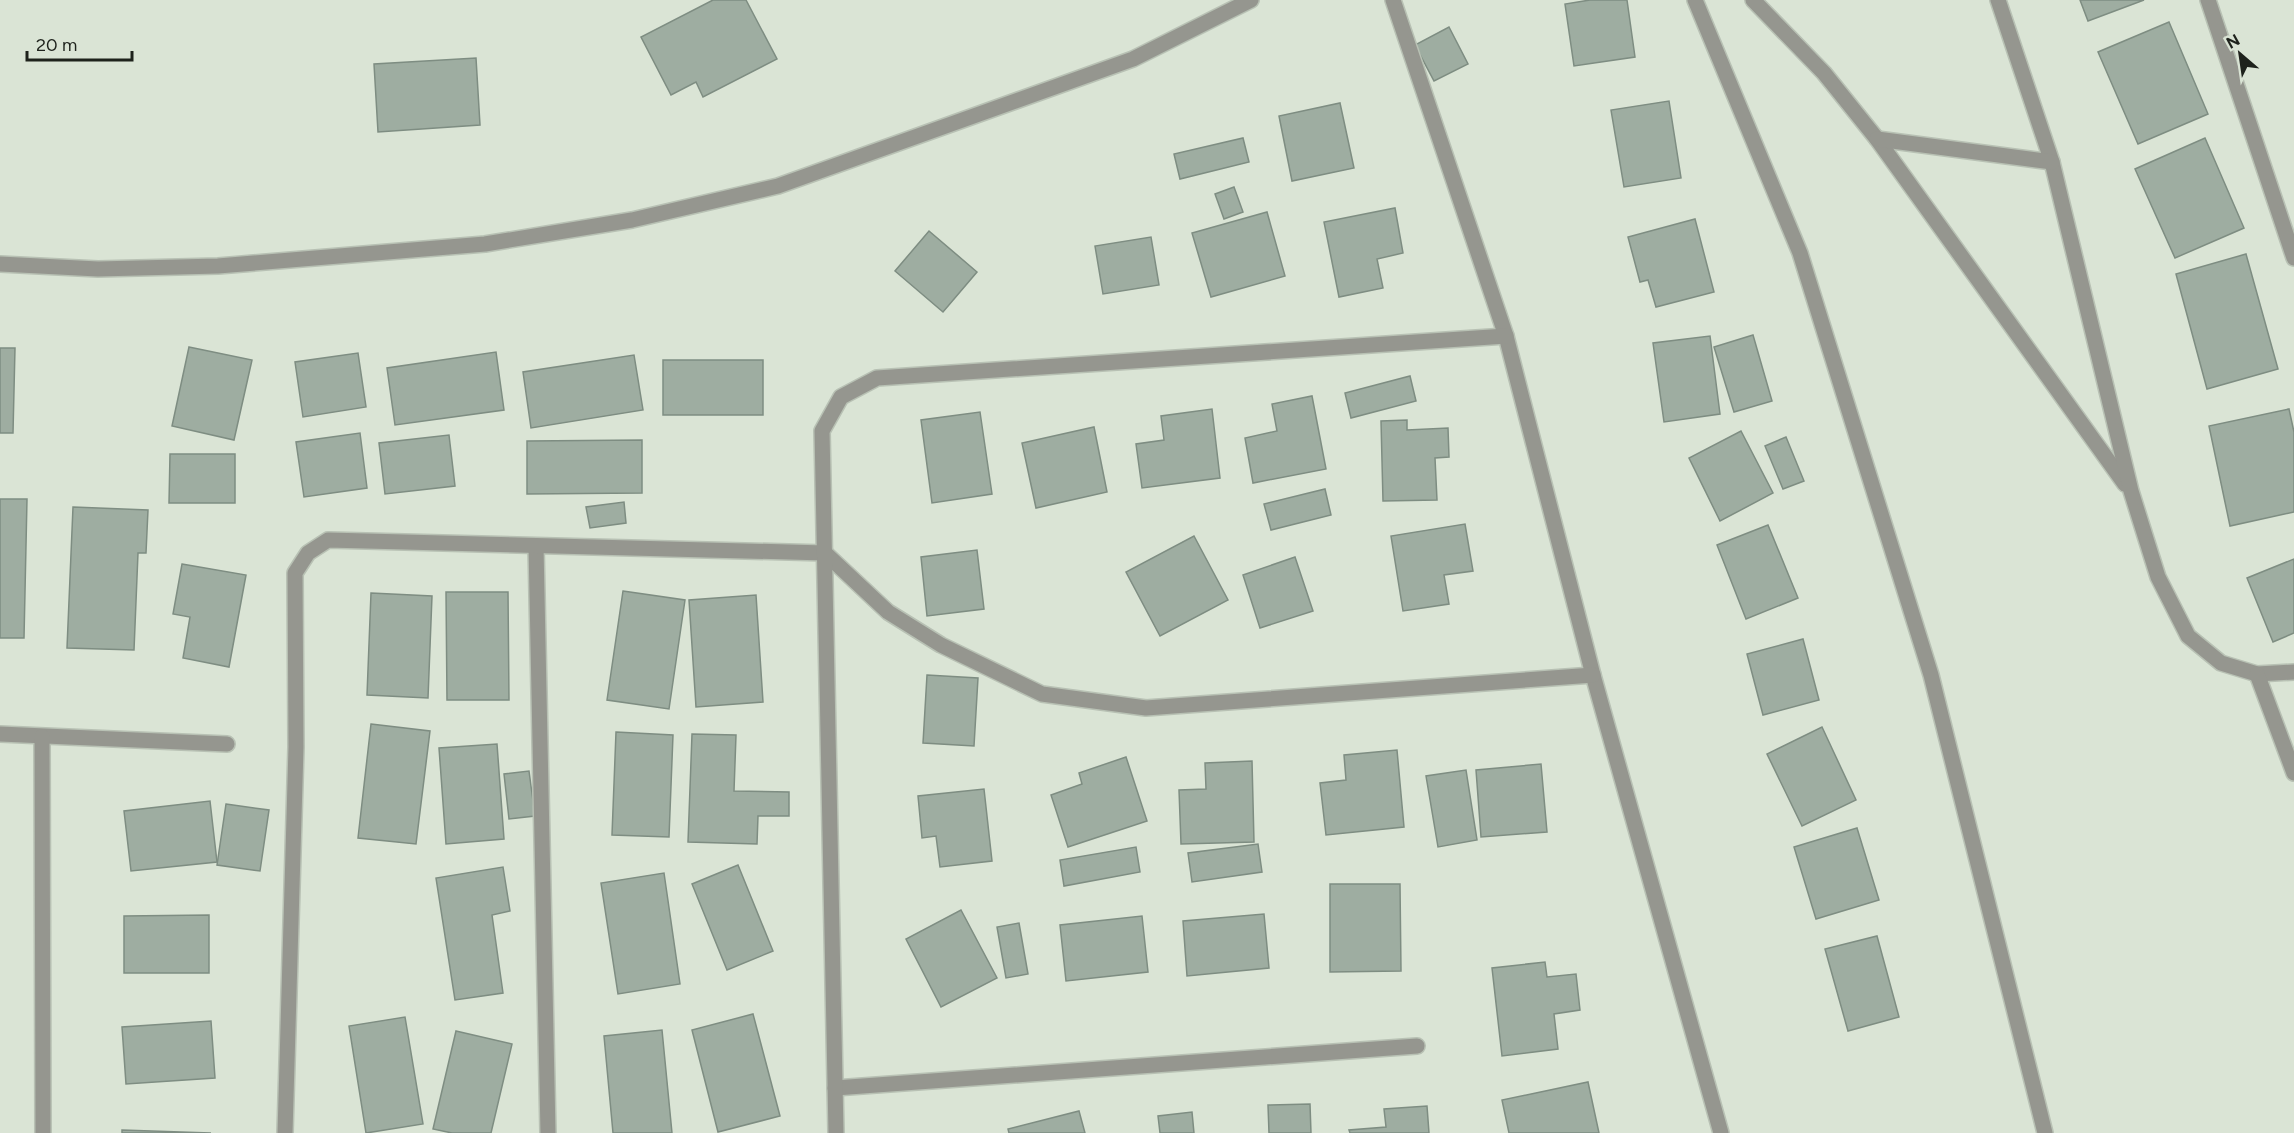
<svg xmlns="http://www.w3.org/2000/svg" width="2294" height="1133" font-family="Figtree,sans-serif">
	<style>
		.building { fill: #9eada1; stroke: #7e8d82; stroke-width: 1.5 }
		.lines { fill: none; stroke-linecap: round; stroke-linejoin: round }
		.street-casing { stroke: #b8c1b4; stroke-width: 18 }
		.street { stroke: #95968f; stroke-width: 15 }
	</style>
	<rect width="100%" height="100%" fill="#dae4d5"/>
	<g class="building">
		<polygon points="713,0 746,0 777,59 703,97 696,82 671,95 641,37"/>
		<polygon points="1590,0 1627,0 1635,57 1574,66 1565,4"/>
		<polygon points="2080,0 2144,0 2088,21"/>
		<polygon points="2169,22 2208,114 2138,144 2098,52"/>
		<polygon points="1449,27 1468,64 1434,81 1415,45"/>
		<polygon points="476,58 480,125 378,132 374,64"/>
		<polygon points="1669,101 1681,178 1624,187 1611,110"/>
		<polygon points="1340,103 1354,168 1292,181 1279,116"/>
		<polygon points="1243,138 1249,162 1180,179 1174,154"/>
		<polygon points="2205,138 2244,228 2175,258 2135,169"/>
		<polygon points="1234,187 1243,212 1224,219 1215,194"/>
		<polygon points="1395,208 1403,253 1377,259 1383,288 1339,297 1324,222"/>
		<polygon points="1267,212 1285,276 1211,297 1192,233"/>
		<polygon points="1695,219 1714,292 1656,307 1648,280 1640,282 1628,237"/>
		<polygon points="929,231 977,272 943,312 895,271"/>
		<polygon points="1151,237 1159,285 1103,294 1095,246"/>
		<polygon points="2246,254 2278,369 2207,389 2176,274"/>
		<polygon points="1753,335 1772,401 1734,412 1714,347"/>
		<polygon points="1710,336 1720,414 1664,422 1653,343"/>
		<polygon points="189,347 252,360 234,440 172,426"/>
		<polygon points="0,348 15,348 13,433 0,433"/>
		<polygon points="496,352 504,410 395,425 387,368"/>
		<polygon points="358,353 366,407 303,417 295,362"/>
		<polygon points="634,355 643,410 531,428 523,372"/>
		<rect x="663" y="360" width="100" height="55"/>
		<polygon points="1410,376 1416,401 1351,418 1345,393"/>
		<polygon points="1312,396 1326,469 1253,483 1245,438 1277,431 1272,404"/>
		<polygon points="1212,409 1220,478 1142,488 1136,444 1164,440 1161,416"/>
		<polygon points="2289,409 2294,432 2294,512 2230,526 2209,426"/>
		<polygon points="980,412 992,494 932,503 921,420"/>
		<polygon points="1407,420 1407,430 1448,428 1449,457 1435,458 1437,500 1383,501 1381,421"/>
		<polygon points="1094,427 1107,492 1036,508 1022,443"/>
		<polygon points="1741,431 1773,493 1720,521 1689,458"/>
		<polygon points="360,433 367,488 304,497 296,442"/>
		<polygon points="449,435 455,486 385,494 379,443"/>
		<polygon points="1786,437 1804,481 1783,489 1765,446"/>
		<polygon points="642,440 642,493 527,494 527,441"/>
		<polygon points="170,454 235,454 235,503 169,503"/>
		<polygon points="1325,489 1331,515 1271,530 1264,504"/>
		<polygon points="0,499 27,499 24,638 0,638"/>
		<polygon points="624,502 626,523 590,528 586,507"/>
		<polygon points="73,507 148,510 146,553 138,553 134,650 67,648"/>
		<polygon points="1465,524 1473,571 1444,575 1449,604 1403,611 1391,536"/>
		<polygon points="1768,525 1798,598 1746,619 1717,545"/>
		<polygon points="1194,536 1228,600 1160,636 1126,572"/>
		<polygon points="977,550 984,609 927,616 921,557"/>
		<polygon points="1295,557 1313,611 1260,628 1243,575"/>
		<polygon points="2294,559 2294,633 2273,642 2247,578"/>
		<polygon points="182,564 246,575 229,667 183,658 190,617 173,614"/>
		<polygon points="623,591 685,600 669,709 607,700"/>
		<polygon points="446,592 508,592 509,700 447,700"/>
		<polygon points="371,593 432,596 428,698 367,695"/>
		<polygon points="756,595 763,702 696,707 689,600"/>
		<polygon points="1803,639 1819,700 1763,715 1747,654"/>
		<polygon points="927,675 978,678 974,746 923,743"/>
		<polygon points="371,724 430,731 416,844 358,838"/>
		<polygon points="1822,727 1856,800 1802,826 1767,754"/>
		<polygon points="616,732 673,735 669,837 612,835"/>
		<polygon points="692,734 736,735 734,791 789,792 789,816 758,816 757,844 688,842"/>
		<polygon points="497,744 504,839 446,844 439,748"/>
		<polygon points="1397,750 1404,827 1326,835 1320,783 1346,780 1344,755"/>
		<polygon points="1126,757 1147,821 1068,847 1051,795 1082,784 1079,773"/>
		<polygon points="1252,761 1254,842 1181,844 1179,790 1206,789 1205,763"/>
		<polygon points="1541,764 1547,832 1481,837 1476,770"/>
		<polygon points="1466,770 1477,840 1438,847 1426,776"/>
		<polygon points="529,771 535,816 509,819 504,774"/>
		<polygon points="984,789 992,861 940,867 936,836 922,838 918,796"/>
		<polygon points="210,801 217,862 131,871 124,811"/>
		<polygon points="226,804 269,810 260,871 217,865"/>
		<polygon points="1857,828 1879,900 1816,919 1794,847"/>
		<polygon points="1258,844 1262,872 1192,882 1188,853"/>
		<polygon points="1136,847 1140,872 1064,886 1060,860"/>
		<polygon points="738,865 773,951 727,970 692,884"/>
		<polygon points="503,867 510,911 492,915 503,993 455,1000 436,878"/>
		<polygon points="664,873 680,984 618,994 601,883"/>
		<polygon points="1330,884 1400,884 1401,971 1330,972"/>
		<polygon points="961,910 997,978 941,1007 906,939"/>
		<polygon points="1264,914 1269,968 1187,976 1183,921"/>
		<polygon points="209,915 209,973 124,973 124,916"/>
		<polygon points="1142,916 1148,972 1066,981 1060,925"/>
		<polygon points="1019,923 1028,974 1006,978 997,927"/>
		<polygon points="1877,936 1899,1017 1848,1031 1825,949"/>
		<polygon points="1545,962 1547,977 1576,974 1580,1010 1554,1014 1558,1049 1502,1056 1492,968"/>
		<polygon points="753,1014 780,1116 718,1132 692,1030"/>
		<polygon points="405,1017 423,1124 366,1133 349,1026"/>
		<polygon points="211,1021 215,1078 126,1084 122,1027"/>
		<polygon points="662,1030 672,1133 613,1133 604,1036"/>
		<polygon points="456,1031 512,1044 491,1133 452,1133 433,1129"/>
		<polygon points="1588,1082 1599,1133 1509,1133 1502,1100"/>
		<polygon points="1310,1104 1311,1133 1269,1133 1268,1105"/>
		<polygon points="1427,1106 1429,1133 1350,1133 1349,1130 1386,1127 1384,1109"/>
		<polygon points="1079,1111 1085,1133 1009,1133 1008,1129"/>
		<polygon points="1192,1112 1194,1133 1160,1133 1158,1116"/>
		<polygon points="122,1130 211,1133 122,1133"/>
	</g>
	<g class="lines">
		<defs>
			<g id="street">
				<polyline points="1393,0 1506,336 1593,675 1721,1133"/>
				<polyline points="1695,0 1800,253 1931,675 2045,1133"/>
				<polyline points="1753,0 1824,73 1877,139 2125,484"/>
				<polyline points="1998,0 2052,162 2131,491 2158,577 2188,636 2221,663 2257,674 2294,672"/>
				<polyline points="2208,0 2294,258"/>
				<polyline points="1877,139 2052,162"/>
				<polyline points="0,264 98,269 218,266 485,244 632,220 778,186 1133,59 1251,0"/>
				<polyline points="536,546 548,1133"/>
				<polyline points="2257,674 2294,773"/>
				<polyline points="0,734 227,744"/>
				<polyline points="42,737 43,1133"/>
				<polyline points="835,1088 1417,1046"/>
				<polyline points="285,1133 296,747 295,573 308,553 328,540 825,553 888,612 941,645 1042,694 1146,708 1593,675"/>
				<polyline points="836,1133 822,431 841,397 877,378 1506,336"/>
			</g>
		</defs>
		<use href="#street" class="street-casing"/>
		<use href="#street" class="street"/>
	</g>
	<g transform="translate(2240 54) rotate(331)" stroke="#dae4d5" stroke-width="4.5" paint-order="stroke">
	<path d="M0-4.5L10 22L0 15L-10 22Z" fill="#1e221c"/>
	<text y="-9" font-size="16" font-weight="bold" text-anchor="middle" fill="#1e221c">N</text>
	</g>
	<path d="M27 51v9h105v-9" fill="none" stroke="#1e221c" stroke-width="3"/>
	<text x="36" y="51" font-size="18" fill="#1e221c" stroke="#dae4d5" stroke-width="4.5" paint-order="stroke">20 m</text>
</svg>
